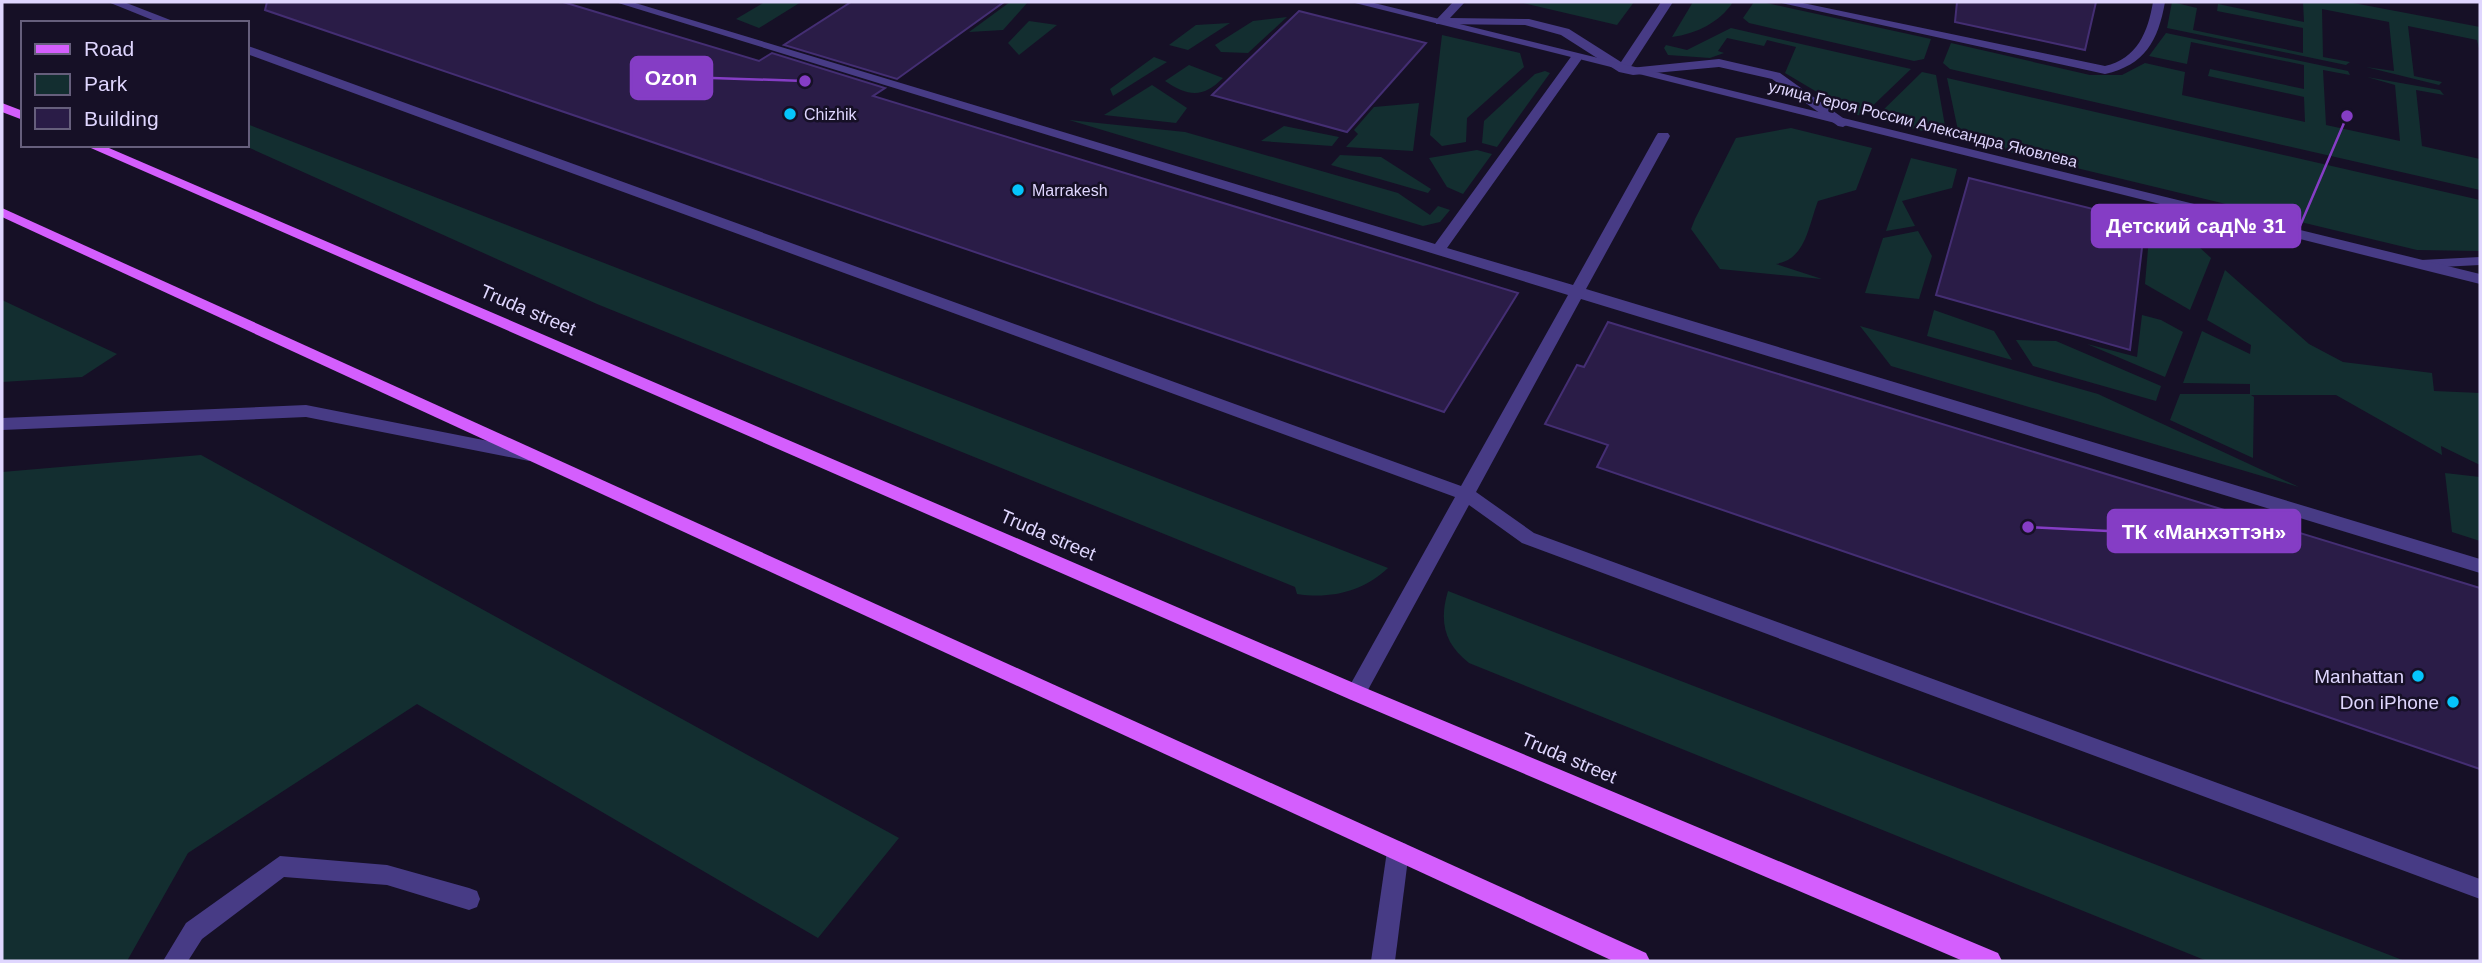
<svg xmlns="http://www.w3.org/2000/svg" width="2482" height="963" font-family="Helvetica,sans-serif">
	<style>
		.green { fill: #132e30 }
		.building { fill: #2a1c47; stroke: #442e73; stroke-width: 2 }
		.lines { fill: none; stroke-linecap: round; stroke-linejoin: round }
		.service { fill: #473b85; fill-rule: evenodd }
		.minor { fill: #473b85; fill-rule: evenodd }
		.primary { fill: #d45efd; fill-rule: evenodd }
		.poi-dot { fill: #05c5fb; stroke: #161026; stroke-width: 2.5 }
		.labels { text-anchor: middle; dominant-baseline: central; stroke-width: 5; stroke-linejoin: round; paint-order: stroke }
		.far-poi-label { font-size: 16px; fill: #dfd6fe; stroke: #161026; text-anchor: start }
		.far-street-label { font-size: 16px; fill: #dfd6fe; stroke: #161026 }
		.street-label { font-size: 19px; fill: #dfd6fe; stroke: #161026 }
		.poi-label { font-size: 19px; fill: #dfd6fe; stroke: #161026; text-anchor: end }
		.leader { fill: none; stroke: #853dc5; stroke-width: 2.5 }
		.callout-dot { fill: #853dc5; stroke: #161026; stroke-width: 2.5 }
		.callout { fill: #853dc5; stroke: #853dc5; stroke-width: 2.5 }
		.callout-label { font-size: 21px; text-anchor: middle; font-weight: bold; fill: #fff }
	</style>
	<rect width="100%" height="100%" fill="#161026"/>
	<g class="green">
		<polygon points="765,2 801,2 759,28 736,19"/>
		<polygon points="1010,2 1028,2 1003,30 969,32"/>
		<polygon points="1519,2 1634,2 1617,25"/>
		<path d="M1693 2H1733C1720 22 1696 34 1672 37Z"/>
		<polygon points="1754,2 1762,2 1931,39 1924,59 1914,61 1749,23 1743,18"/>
		<polygon points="2172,2 2197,8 2193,30 2303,53 2303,28 2217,11 2218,4 2304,22 2303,2 2348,2 2480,27 2480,53 2477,40 2408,26 2414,76 2442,82 2439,85 2366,67 2394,71 2389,22 2322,9 2323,57 2350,62 2346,65 2167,28"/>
		<polygon points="1287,17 1248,53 1221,52 1215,45 1253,21"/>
		<polygon points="1029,21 1057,25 1019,55 1008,43"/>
		<polygon points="1230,23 1188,50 1169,45 1196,25"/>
		<polygon points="1731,28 1911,69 1862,116 1854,114 1785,73 1796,47 1767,40 1764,46 1727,38 1718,51 1724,53 1710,58 1668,55 1664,48 1666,45 1687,50"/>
		<polygon points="2166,33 2348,71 2350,75 2323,70 2326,125 2400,141 2395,85 2367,77 2440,90 2444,95 2416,90 2422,146 2480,159 2480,190 1950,69 1943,63 1951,43 2090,75 2122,75 2145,63 2185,72 2182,95 2305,122 2304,97 2208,76 2210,69 2304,89 2304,65 2191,42 2187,64 2149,56"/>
		<polygon points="1442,35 1520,53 1524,67 1467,118 1466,142 1442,146 1430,135"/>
		<polygon points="1154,57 1167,62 1113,96 1110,89"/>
		<path d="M1189 65 1223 78C1203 98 1189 97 1165 81Z"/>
		<polygon points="1545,71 1550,73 1497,147 1482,143 1484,121 1535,74"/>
		<polygon points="1922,72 1936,75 1947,137 1874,119"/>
		<polygon points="1947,78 2480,200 2480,251 2417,250 1960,140"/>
		<polygon points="1152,85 1187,108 1176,123 1104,115"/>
		<polygon points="1419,103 1413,151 1346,147 1358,134 1354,130 1374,107"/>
		<polygon points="1069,120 1185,132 1398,193 1430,215 1438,206 1450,210 1440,222 1423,226"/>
		<path d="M247 124 1388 568C1362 592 1331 599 1297 594L1295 587 597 304 243 145H247Z"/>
		<polygon points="1284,126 1339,137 1332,146 1261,141"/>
		<path d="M1791 128 1872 148 1856 190 1818 201C1808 227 1806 259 1776 264L1822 279 1720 269 1691 229 1695 219 1736 138Z"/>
		<polygon points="1477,150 1492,154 1463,194 1447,187 1429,158"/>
		<polygon points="1340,155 1381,157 1431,189 1428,193 1331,165"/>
		<polygon points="1911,158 1957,169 1952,188 1902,201 1915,226 1886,231"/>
		<polygon points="2150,226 2185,234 2211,258 2190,310 2145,284"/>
		<polygon points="1918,231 1932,256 1919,299 1865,293 1883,238"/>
		<polygon points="2225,270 2309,344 2343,362 2432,373 2434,391 2480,393 2480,465 2441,446 2442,455 2336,395 2251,395 2254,397 2253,458 2170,420 2180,394 2250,394 2250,384 2183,383 2202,331 2250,354 2251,345 2207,320"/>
		<polygon points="2,300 117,354 82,377 2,382"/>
		<polygon points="1934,310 1994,331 2012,360 1927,336"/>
		<polygon points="2142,315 2161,320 2183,332 2165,377 2087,344 2137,357"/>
		<polygon points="1860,326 2098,394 2299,487 1891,366"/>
		<polygon points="2016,340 2056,341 2161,386 2156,401 2033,366"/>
		<polygon points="201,455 899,838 818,938 417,704 188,853 127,961 2,961 2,472"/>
		<polygon points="2445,473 2480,477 2480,541 2452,532"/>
		<path d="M1448 591 2405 961H2207L1469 663C1444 644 1439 621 1448 591Z"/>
	</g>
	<g class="building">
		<polygon points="267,2 563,2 759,61 772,53 885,88 873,96 1518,293 1444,412 265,10"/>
		<polygon points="851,2 1004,2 897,79 784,45"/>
		<polygon points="1957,2 2096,2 2085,50 1955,22"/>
		<polygon points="1299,11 1426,43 1347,132 1212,95"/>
		<polygon points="1969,178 2145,222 2130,350 1936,295"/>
		<polygon points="1608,322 2480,588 2480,769 1597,467 1608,445 1545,424 1577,365 1584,367"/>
	</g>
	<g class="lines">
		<g class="service">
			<polygon points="108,2 124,2 178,23 160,23"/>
			<polygon points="615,2 632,2 1435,244 1573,54 1581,54 1581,60 1447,248 1573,285 1656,136 1658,133 1668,133 1670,136 1586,289 2480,559 2480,573 1581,299 1476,492 1534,533 2480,879 2480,899 1522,543 1469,505 1363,699 1356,701 1349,699 1346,693 1349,687 1455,497 247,54 247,46 251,47 1461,486 1568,295"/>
			<polygon points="1453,2 1465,2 1450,18 1529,19 1569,29 1621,62 1661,2 1673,2 1630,68 1719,59 1780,73 1850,123 1843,127 1838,126 1772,79 1719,67 1633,75 1619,72 1561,35 1525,25 1436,24 1436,20"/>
			<path d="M1777 2H1798L2105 66C2137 59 2148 32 2153 2H2165C2158 41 2145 65 2105 74Z"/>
			<polygon points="2480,257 2480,265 2421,268 2414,264 2421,260"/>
			<polygon points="1398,841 1406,844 1409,851 1395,961 1371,961 1387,851 1390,844"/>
		</g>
		<g class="minor">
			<polygon points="1351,2 1370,2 2480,274 2480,284"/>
			<polygon points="306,405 529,449 538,455 529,461 306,417 2,430 2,418"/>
			<polygon points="280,856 387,865 469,888 477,891 480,899 477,907 469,910 387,885 284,877 202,939 188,961 163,961 186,923"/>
		</g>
		<g class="primary">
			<polygon points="2,103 23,111 23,120 2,112"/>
			<polygon points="84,145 102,145 1363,687 1998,953 2002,961 1963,961 1349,699"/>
			<polygon points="2,208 1646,953 1650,961 1613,961 2,217"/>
		</g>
	</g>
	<g class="poi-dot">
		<circle cx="790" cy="114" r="7"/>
		<circle cx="1018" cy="190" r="7"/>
		<circle cx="2418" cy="676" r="7"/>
		<circle cx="2453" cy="702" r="7"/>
	</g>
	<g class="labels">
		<g class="far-poi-label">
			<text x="804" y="114">Chizhik</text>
			<text x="1032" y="190">Marrakesh</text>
		</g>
		<g class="far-street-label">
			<text transform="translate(1923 124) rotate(14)">улица Героя России Александра Яковлева</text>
		</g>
		<g class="street-label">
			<text transform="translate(528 310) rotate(23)">Truda street</text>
			<text transform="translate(1048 535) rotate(23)">Truda street</text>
			<text transform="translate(1569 758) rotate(23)">Truda street</text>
		</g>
		<g class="poi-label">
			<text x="2404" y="676">Manhattan</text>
			<text x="2439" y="702">Don iPhone</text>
		</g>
	</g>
	<path class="leader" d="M805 81L712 78M2347 116L2300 226M2028 527L2108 531"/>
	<g class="callout-dot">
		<circle cx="805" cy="81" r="7"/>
		<circle cx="2347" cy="116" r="7"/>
		<circle cx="2028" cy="527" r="7"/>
	</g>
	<g class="callout">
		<rect x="631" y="57" width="81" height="42" rx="7"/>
		<rect x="2092" y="205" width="208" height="42" rx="7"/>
		<rect x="2108" y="510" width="192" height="42" rx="7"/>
	</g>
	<g class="callout-label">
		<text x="671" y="85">Ozon</text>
		<text x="2196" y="233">Детский сад№ 31</text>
		<text x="2204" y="539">ТК «Манхэттэн»</text>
	</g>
	<rect width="2482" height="963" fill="none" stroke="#dfd6fe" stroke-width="7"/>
	<rect x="21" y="21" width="228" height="126" fill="#161026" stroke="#665f7c" stroke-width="2"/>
	<rect x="35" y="44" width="35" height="10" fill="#d45efd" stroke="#665f7c" stroke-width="2"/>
	<text x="84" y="56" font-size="21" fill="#dfd6fe">Road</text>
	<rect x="35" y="74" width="35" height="21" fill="#132e30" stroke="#665f7c" stroke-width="2"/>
	<text x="84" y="91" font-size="21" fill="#dfd6fe">Park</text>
	<rect x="35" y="108" width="35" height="21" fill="#2a1c47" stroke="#665f7c" stroke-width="2"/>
	<text x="84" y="126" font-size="21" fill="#dfd6fe">Building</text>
</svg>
